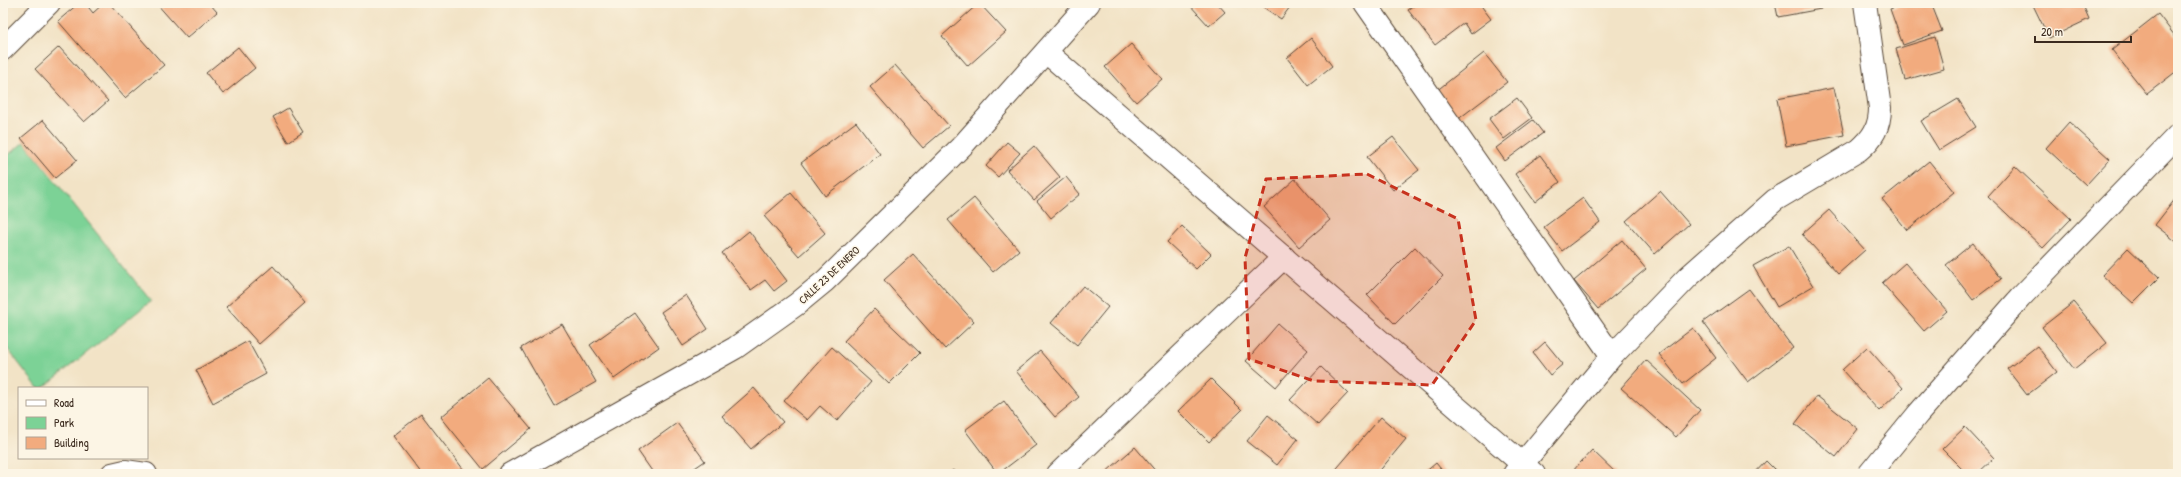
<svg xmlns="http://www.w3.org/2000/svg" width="2181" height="477" font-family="'Patrick Hand',sans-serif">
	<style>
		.green { fill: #7cd296; stroke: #5c7e5a }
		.building { fill: #f2ab7e }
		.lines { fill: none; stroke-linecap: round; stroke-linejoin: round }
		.street-casing { stroke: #564637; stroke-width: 24 }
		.street { stroke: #fff; stroke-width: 22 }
		.marked { fill: #c8321e; fill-opacity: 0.2; stroke: #c8321e; stroke-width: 3; stroke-dasharray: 8 5; stroke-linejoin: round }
		.labels { text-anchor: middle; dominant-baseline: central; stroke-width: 3; stroke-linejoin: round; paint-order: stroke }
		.street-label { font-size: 11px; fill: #3b2a1e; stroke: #fcf5e5 }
	</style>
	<rect width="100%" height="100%" fill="#fcf5e5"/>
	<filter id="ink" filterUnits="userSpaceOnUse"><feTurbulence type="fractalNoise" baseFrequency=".025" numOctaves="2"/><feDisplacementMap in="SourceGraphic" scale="8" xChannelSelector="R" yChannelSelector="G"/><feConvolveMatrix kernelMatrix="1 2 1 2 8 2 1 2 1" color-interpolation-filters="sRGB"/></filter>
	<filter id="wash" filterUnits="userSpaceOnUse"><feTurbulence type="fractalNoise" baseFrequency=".012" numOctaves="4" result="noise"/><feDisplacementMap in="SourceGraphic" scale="16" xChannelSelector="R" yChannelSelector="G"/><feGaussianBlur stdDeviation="0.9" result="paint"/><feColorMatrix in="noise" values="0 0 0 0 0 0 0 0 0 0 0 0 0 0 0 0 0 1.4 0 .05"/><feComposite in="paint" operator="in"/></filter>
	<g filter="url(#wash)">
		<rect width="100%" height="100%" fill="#f2e3c6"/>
		<polygon class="green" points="24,142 151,301 43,388 38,388 3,343 3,159"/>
		<g id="blocks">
			<g class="building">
				<polygon points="79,3 85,3 93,13 104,3 109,3 164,65 125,98 58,21"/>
				<polygon points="86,3 96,3 89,7"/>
				<polygon points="156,3 209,3 217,12 187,38"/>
				<polygon points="979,3 1006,32 968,66 942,36"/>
				<polygon points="1188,3 1217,3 1225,12 1209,26"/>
				<polygon points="1266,3 1293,3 1281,19 1263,7"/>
				<polygon points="1418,3 1479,3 1491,19 1471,34 1464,23 1435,45 1408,10"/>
				<polygon points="1775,3 1820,3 1821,9 1778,17"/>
				<polygon points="1905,3 1931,3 1942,31 1903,45 1890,9"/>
				<polygon points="2032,3 2082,3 2089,19 2049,38"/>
				<polygon points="2158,14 2178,40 2178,70 2147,94 2112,50"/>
				<polygon points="1935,37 1944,69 1905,80 1896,49"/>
				<polygon points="1311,38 1332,66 1308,85 1287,58"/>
				<polygon points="1131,44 1162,79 1136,102 1105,67"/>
				<polygon points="59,47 108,101 84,122 35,69"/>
				<polygon points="238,47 255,68 223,94 206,73"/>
				<polygon points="1484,53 1507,82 1457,120 1435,92"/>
				<polygon points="895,65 949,126 923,148 870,87"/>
				<polygon points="1834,88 1844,135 1786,146 1777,99"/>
				<polygon points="1517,98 1532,118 1504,139 1489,119"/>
				<polygon points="1958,99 1976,127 1939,150 1921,121"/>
				<polygon points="288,108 303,132 288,142 273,117"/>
				<polygon points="43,120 77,160 55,178 21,138"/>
				<polygon points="1533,120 1543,133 1505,161 1496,148"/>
				<polygon points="856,122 880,154 825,196 801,163"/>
				<polygon points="2069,122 2110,159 2086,185 2046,148"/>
				<polygon points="1393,137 1419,170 1393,190 1367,157"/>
				<polygon points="1007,142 1020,153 998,177 986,166"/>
				<polygon points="1034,146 1060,177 1034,200 1007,170"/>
				<polygon points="1540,155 1560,182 1535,202 1515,174"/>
				<polygon points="1929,161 1954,192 1907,230 1882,199"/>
				<polygon points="2015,166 2071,219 2043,248 1988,196"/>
				<polygon points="1066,177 1080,194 1051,218 1037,201"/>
				<polygon points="1295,179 1330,220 1299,247 1264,207"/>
				<polygon points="1660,191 1689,224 1655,254 1626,221"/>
				<polygon points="791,193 825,233 799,256 764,216"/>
				<polygon points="974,198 1019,250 993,272 948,220"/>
				<polygon points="1583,198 1600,222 1562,251 1544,227"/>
				<polygon points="2176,198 2178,199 2178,243 2155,225"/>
				<polygon points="1829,210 1865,250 1838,274 1802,234"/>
				<polygon points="1182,226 1211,254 1196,269 1167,242"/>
				<polygon points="749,231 787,281 774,291 765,280 751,290 722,253"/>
				<polygon points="1622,240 1646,269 1598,309 1574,281"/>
				<polygon points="1973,243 2001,279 1973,300 1946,265"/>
				<polygon points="1789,246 1813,286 1777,307 1753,266"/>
				<polygon points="1415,247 1443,276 1395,324 1367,295"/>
				<polygon points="2128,248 2159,277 2133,303 2102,275"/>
				<polygon points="913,254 974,322 945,349 884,280"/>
				<polygon points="1905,263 1947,311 1924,331 1882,283"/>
				<polygon points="273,266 305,303 259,344 226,307"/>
				<polygon points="1083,286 1108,307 1077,345 1051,323"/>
				<polygon points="1749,289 1793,348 1748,382 1703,322"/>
				<polygon points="686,295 708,329 683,346 661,312"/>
				<polygon points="2074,302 2107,343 2074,369 2042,327"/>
				<polygon points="874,309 920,353 889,384 844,341"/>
				<polygon points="635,313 659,347 614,379 590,345"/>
				<polygon points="562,324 596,382 554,406 521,348"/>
				<polygon points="1278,324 1308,350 1276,387 1246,361"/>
				<polygon points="1693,328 1716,358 1683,384 1659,354"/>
				<polygon points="248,341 266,374 213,403 196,370"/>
				<polygon points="1545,342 1563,364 1550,375 1533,353"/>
				<polygon points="2037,346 2057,372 2027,395 2007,369"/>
				<polygon points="832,347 871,382 837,421 820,406 807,420 784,401"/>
				<polygon points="1867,347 1903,388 1879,411 1842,370"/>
				<polygon points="1040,351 1079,397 1055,417 1016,371"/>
				<polygon points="1646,360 1700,410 1676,437 1621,388"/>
				<polygon points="1321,367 1348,393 1318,425 1290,400"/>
				<polygon points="488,378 531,429 483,469 441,417"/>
				<polygon points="1211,379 1242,410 1209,442 1178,411"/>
				<polygon points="754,388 783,422 751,449 722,416"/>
				<polygon points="1817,396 1858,429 1836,457 1795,424"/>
				<polygon points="1004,401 1036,445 998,474 965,430"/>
				<polygon points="421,414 467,474 422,474 393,436"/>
				<polygon points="1268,415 1298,439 1277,465 1247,441"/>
				<polygon points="1381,417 1406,439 1377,474 1332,474"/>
				<polygon points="677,423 705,461 686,474 654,474 638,451"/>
				<polygon points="1965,427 1994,458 1977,474 1967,474 1942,449"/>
				<polygon points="1135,447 1158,474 1106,474 1105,473"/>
				<polygon points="1592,450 1617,474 1570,474"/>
				<polygon points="1766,461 1779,474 1754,474"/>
				<polygon points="1436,463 1445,474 1423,474"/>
				<polygon points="953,470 957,474 948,474"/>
			</g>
		</g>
	</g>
	<g filter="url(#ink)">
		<use href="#blocks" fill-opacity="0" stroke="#564637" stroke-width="1"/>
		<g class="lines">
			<defs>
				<g id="street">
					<polyline points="1365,3 1612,356"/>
					<polyline points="3,49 49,3"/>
					<polyline points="1046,52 1534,474"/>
					<polyline points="112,474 125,471 146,474"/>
					<polyline points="510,474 735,348 797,304 825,281 963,145 1089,3"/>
					<polyline points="1058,474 1284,257"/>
					<path d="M1514 474 1612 356 1688 277 1775 200 1859 150C1873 138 1880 127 1880 108L1865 3"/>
					<polyline points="1869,474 1918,414 2020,298 2178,135"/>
				</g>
			</defs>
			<use href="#street" class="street-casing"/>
			<use href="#street" class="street"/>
		</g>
	</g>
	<path class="marked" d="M1367 174 1458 219 1476 320 1432 385 1314 381 1249 359 1245 258 1266 179Z"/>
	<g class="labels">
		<g class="street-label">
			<text transform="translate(829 275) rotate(-43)">CALLE 23 DE ENERO</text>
		</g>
	</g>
	<rect width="2181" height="477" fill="none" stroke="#fcf5e5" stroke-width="16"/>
	<rect x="18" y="387" width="130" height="72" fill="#fcf5e5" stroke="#afa495"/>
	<rect x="26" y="400" width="20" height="6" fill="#ffffff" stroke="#afa495"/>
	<text x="54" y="407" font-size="12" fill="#3b2a1e">Road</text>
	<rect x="26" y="417" width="20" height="12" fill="#7cd296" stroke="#afa495"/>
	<text x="54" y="427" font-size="12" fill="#3b2a1e">Park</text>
	<rect x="26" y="437" width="20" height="12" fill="#f2ab7e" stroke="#afa495"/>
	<text x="54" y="447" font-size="12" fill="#3b2a1e">Building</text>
	<path d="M2035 36v6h96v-6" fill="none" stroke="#3b2a1e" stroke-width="2"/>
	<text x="2041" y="36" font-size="12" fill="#3b2a1e" stroke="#fcf5e5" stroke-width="3" paint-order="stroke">20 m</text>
</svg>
